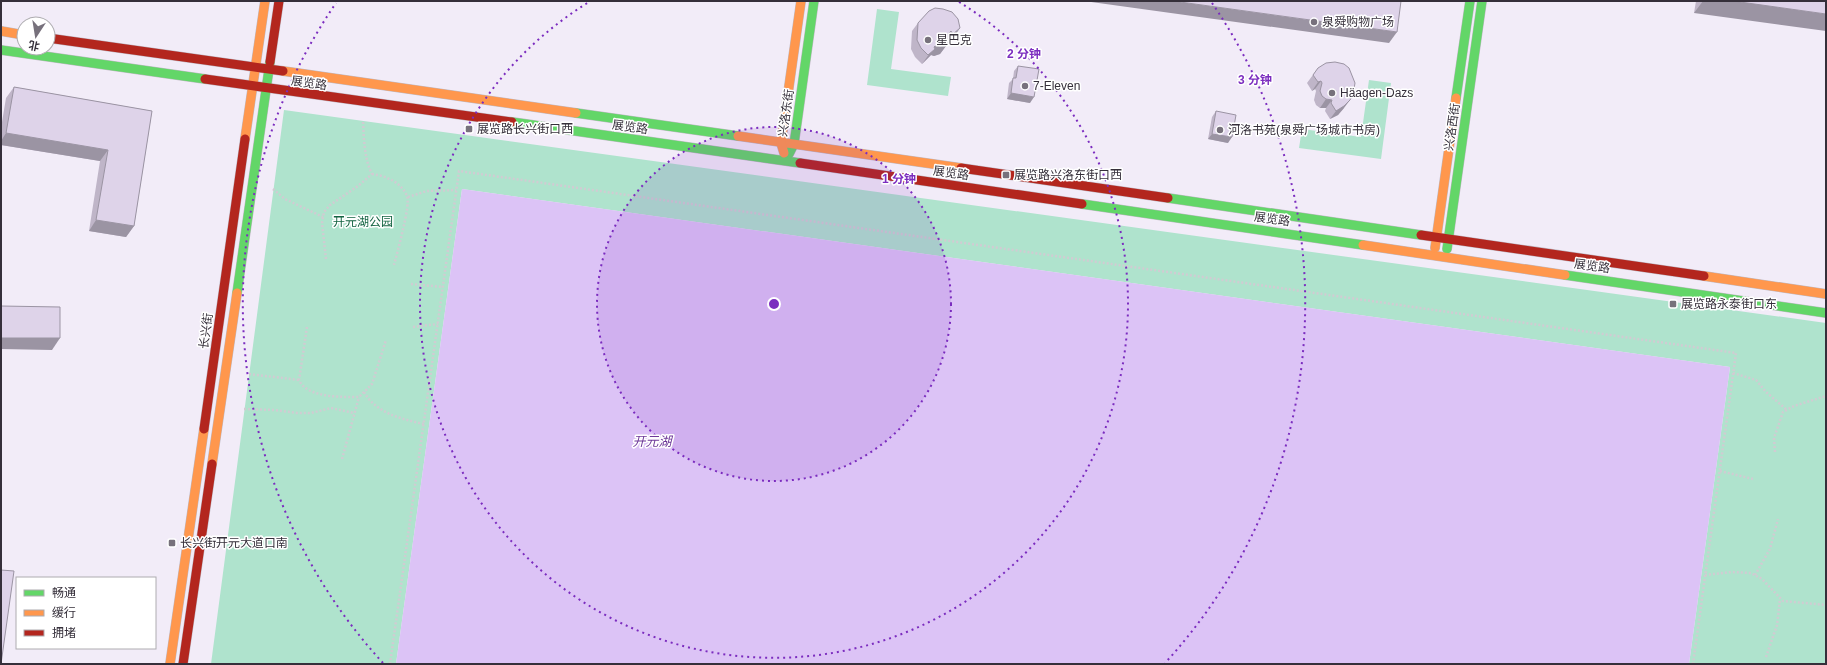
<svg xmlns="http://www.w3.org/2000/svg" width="1827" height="665" font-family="Helvetica,'Noto Sans SC',sans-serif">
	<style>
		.green { fill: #afe3cd }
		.water { fill: #dcc3f6 }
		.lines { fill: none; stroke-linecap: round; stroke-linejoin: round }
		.fast-casing { stroke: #beb9c3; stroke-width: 10 }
		.slow-casing { stroke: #beb9c3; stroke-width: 10 }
		.jam-casing { stroke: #beb9c3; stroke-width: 10 }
		.path { stroke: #d0ccd2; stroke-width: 2.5; stroke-dasharray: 2 2; stroke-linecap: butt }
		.fast { stroke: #63d668; stroke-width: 9 }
		.slow { stroke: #ff974d; stroke-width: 9 }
		.jam { stroke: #b3261e; stroke-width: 9 }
		.wall { fill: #bfb5c8 }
		.shaded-wall { fill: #9b94a3 }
		.building { fill: #ded3e9; stroke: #9b94a3 }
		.ring { fill: none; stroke: #7b2cbf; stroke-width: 2; stroke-dasharray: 2 4 }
		.poi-dot { fill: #77717c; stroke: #fff; stroke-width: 1.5 }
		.labels { text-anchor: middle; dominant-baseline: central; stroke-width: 3; stroke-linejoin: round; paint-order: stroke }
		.poi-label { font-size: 12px; fill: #352f3a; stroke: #fff; text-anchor: start }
		.street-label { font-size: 12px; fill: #352f3a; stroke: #fff }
		.park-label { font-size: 12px; fill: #146442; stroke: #fff }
		.water-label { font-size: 13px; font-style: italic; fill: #6d3898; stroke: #fff }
		.centre { fill: #7b2cbf; stroke: #fff; stroke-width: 2 }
		.ring-label { font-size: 12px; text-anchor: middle; font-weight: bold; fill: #7b2cbf; stroke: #fff; stroke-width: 3; stroke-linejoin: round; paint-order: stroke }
	</style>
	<rect width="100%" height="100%" fill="#f2ecf8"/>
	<g class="green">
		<polygon points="877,9 899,12 891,69 951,77 948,96 867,85"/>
		<polygon points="1369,80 1391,83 1381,159 1299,148 1302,129 1361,137"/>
		<polygon points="284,110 1826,323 1826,664 1689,664 1730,367 462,189 396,664 211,664"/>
	</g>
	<polygon class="water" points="462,189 1730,367 1689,664 396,664"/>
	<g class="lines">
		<defs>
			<g id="fast">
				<polyline points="1,50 205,79"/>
				<polyline points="1456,98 1470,1"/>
				<polyline points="576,113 738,136"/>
				<polyline points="512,122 800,163"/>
				<polyline points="789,154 794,144 814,1"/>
				<polyline points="1168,198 1421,235"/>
				<polyline points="1082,204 1363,245"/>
				<polyline points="1447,249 1482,1"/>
				<polyline points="1565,275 1826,313"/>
				<polyline points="237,293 270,62"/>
			</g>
			<g id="slow">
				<polyline points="1,31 24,35"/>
				<polyline points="283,71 576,113"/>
				<polyline points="738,136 961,168"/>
				<polyline points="245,139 265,1"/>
				<polyline points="784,153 781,143 801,1"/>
				<polyline points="1363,245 1565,275"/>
				<polyline points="1435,248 1456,98"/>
				<polyline points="1704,276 1826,294"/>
				<polyline points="212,464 237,293"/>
				<polyline points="170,664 204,429"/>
			</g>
			<g id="jam">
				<polyline points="48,38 283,71"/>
				<polyline points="270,62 279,1"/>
				<polyline points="205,79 512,122"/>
				<polyline points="800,163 1082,204"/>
				<polyline points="961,168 1168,198"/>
				<polyline points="1421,235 1704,276"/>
				<polyline points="204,429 245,139"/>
				<polyline points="183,664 212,464"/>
			</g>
		</defs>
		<use href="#fast" class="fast-casing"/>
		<use href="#slow" class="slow-casing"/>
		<use href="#jam" class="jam-casing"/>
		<g class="path">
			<path d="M372 174C386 176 401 182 407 196 411 204 397 253 394 265"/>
			<polyline points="273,189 285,199 323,217"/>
			<polyline points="408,197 427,191 456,190"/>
			<path d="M326 259 322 223 324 212 330 205 358 186 372 174C364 158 364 139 363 121"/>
			<polyline points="411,284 443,287"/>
			<path d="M307 327 299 380C307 398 342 397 359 397L372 384 386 340"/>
			<polyline points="413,327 438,324"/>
			<polyline points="1733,373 1756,380 1766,392 1787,410"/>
			<polyline points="249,374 299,380"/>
			<path d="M364 392C376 413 401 419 424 424"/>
			<polyline points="244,409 274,410 297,413 311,413 331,408 354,413"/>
			<polyline points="1775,452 1774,438 1783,412 1794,406 1826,396"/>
			<polyline points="342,459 359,397"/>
			<polyline points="1720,471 1753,479"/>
			<polyline points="1705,575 1732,572 1751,573 1762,579 1783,601 1826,605"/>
			<polyline points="1755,575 1770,549 1778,519"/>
			<polyline points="1766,657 1777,625 1780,599"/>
			<polyline points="390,664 459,171 1736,353 1693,664"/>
		</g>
		<use href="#fast" class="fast"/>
		<use href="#slow" class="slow"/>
		<use href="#jam" class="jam"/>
	</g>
	<g class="wall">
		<polygon points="1696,1 1826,1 1694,13"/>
		<polygon points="943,9 954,37 949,41 949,42 940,54 934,56 931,55 922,64 915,57 911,49 912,31 918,23"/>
		<polygon points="1018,66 1030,103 1007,99 1009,83 1013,79 1014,71"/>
		<polygon points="1318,68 1344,108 1338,115 1330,119 1325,111 1326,108 1320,108 1316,105 1314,100 1316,91 1315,89 1312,91 1307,83"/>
		<polygon points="14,87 152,111 134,226 126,237 89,231 100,161 1,145 1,128 6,98"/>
		<polygon points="1216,111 1228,143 1208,139 1212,117"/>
	</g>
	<g class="shaded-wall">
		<polygon points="1084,1 1173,1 1397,32 1389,43"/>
		<polygon points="1703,1 1733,1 1826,14 1826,31 1694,13"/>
		<polygon points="960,28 954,37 947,42 953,34"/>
		<polygon points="949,42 940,54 934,56 931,55 922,64 935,46"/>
		<polygon points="1321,81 1315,89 1312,91 1318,82"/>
		<polygon points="1011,93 1034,97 1030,103 1007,99"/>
		<polygon points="1326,99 1332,100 1326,108 1320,108"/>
		<polygon points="1350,100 1344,108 1338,115 1330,119 1336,111"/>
		<polygon points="6,133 108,150 100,161 1,145 1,141"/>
		<polygon points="1212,134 1232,137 1228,143 1208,139"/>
		<polygon points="96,220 134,226 126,237 89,231"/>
		<polygon points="1,338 60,338 52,350 1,349"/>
	</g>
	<g class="building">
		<polygon points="1173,1 1401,1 1397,32"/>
		<polygon points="1733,1 1826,1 1826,14"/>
		<polygon points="935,8 943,9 952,12 958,19 960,28 953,34 951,31 949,33 949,42 946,46 940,47 935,46 934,47 935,49 928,55 921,48 917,40 918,23 929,11"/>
		<polygon points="1335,62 1344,64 1349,68 1355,83 1353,95 1350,100 1344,106 1336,111 1331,103 1332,100 1326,99 1322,96 1320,91 1322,83 1321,81 1318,82 1313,75 1318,68 1326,63"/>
		<polygon points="1018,66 1039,69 1034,97 1011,93 1013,78 1016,78"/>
		<polygon points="14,87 152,111 134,226 96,220 108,150 6,133"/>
		<polygon points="1216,111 1236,115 1232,137 1212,134"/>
		<polygon points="1,306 60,307 60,338 1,338"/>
		<polygon points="1,570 14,571 1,664"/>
	</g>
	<circle cx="774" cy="304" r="177" fill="#7b2cbf" fill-opacity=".12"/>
	<g class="ring">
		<circle cx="774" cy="304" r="177"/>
		<path d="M959 2A354 354 0 1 1 589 2"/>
		<path d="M383 663A531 531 0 0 1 336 3M1212 3A531 531 0 0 1 1165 663"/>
	</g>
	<g class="poi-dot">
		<circle cx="1314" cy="22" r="4"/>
		<circle cx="928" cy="40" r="4"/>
		<circle cx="1025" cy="86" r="4"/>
		<circle cx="1332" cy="93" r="4"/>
		<rect x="465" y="125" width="8" height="8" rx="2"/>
		<circle cx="1220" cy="130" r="4"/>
		<rect x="1002" y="171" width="8" height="8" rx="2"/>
		<rect x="1669" y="300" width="8" height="8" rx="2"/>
		<rect x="168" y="539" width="8" height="8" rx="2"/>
	</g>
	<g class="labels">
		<g class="poi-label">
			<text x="1322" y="22">泉舜购物广场</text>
			<text x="936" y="40">星巴克</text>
			<text x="1033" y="86">7-Eleven</text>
			<text x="1340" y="93">Häagen-Dazs</text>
			<text x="477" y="129">展览路长兴街口西</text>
			<text x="1228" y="130">河洛书苑(泉舜广场城市书房)</text>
			<text x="1014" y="175">展览路兴洛东街口西</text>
			<text x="1681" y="304">展览路永泰街口东</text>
			<text x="180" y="543">长兴街开元大道口南</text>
		</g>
		<g class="street-label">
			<text transform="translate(309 83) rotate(8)">展览路</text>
			<text transform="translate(786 113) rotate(-82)">兴洛东街</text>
			<text transform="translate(630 127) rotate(8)">展览路</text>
			<text transform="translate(1452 127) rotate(-82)">兴洛西街</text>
			<text transform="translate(951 173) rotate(8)">展览路</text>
			<text transform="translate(1272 219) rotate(8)">展览路</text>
			<text transform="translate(1592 266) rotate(8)">展览路</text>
			<text transform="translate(206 331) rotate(-82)">长兴街</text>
		</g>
		<g class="park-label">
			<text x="363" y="222">开元湖公园</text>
		</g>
		<g class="water-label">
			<text x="652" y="441">开元湖</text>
		</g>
	</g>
	<circle cx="774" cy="304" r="6" class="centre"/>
	<g class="ring-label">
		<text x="1024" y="58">2 分钟</text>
		<text x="1255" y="84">3 分钟</text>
		<text x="899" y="183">1 分钟</text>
	</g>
	<rect width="1827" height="665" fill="none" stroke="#352f3a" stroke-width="4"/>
	<rect x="16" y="577" width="140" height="72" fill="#ffffff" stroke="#aeacb0"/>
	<rect x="24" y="590" width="20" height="6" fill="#63d668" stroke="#aeacb0"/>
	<text x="52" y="597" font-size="12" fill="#352f3a">畅通</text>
	<rect x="24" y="610" width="20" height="6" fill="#ff974d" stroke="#aeacb0"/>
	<text x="52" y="617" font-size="12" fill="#352f3a">缓行</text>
	<rect x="24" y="630" width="20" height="6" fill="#b3261e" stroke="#aeacb0"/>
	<text x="52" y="637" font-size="12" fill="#352f3a">拥堵</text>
	<g transform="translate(36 36) rotate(192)"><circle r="19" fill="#ffffff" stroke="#aeacb0"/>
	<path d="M0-3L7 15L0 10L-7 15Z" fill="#77717c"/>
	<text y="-6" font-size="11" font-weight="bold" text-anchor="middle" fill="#352f3a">北</text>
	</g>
</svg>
